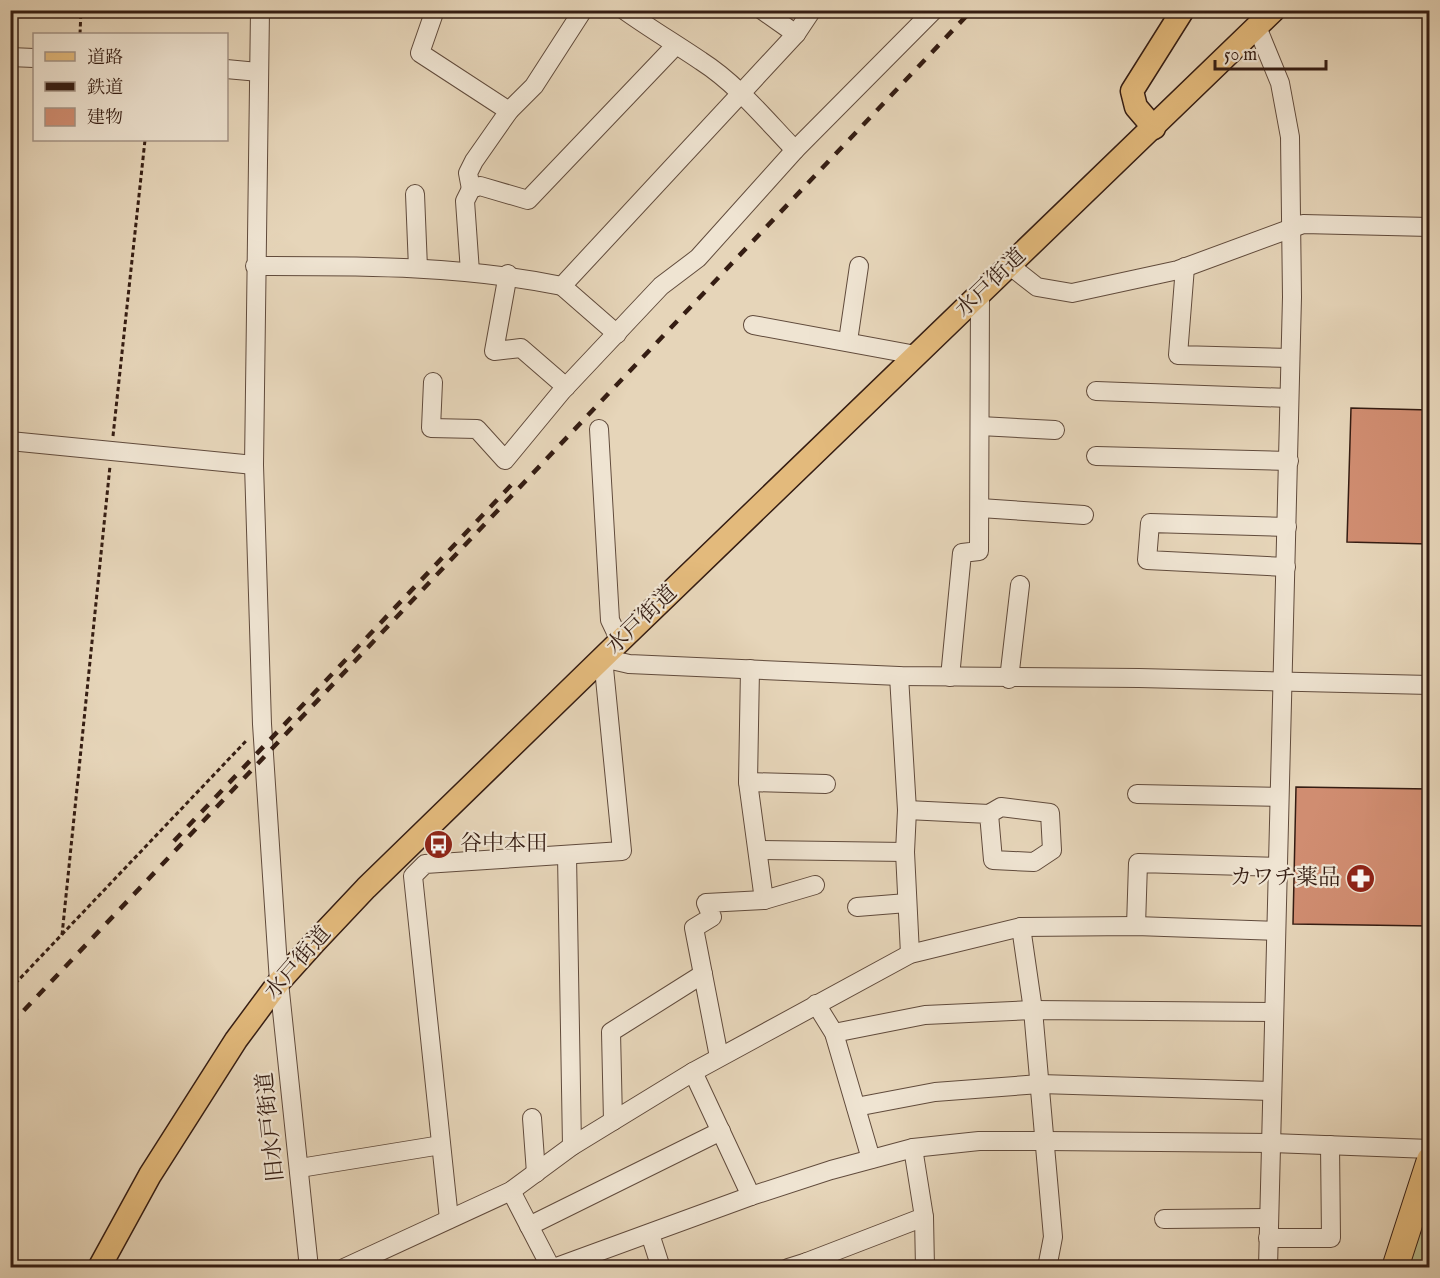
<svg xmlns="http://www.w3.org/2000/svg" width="1440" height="1278" font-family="'IM FELL English','Noto Serif JP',serif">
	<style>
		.green { fill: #babc8c; stroke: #786c50; stroke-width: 1.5 }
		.building { fill: #d08d71; stroke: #351d13; stroke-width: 1.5 }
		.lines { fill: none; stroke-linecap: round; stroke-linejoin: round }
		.minor-casing { stroke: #614b3c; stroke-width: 20 }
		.major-casing { stroke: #351d13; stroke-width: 25 }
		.highway-casing { stroke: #351d13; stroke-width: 28 }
		.path { stroke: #351d13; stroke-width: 3; stroke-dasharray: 4.5 3; stroke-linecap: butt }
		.minor { stroke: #efe4d2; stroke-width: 18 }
		.major { stroke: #e3ba7c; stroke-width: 22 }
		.highway { stroke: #e3ba7c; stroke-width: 26 }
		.rail { stroke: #351d13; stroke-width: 4.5; stroke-dasharray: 10 10; stroke-linecap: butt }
		.labels { text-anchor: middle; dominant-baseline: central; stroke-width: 4.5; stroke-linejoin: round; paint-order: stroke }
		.street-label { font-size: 22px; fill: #351d13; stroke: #efe4d2 }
		.poi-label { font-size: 22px; fill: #351d13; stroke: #efe4d2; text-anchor: start }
	</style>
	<rect width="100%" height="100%" fill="#e6d5b9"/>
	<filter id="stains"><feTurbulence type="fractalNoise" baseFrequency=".00333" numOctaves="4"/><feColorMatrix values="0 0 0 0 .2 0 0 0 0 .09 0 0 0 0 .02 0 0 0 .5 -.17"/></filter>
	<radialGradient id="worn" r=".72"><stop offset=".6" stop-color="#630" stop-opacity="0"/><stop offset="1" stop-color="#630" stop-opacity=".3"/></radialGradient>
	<polygon class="green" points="1429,1193 1429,1267 1405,1267"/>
	<g class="building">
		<polygon points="1351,408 1430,410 1428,544 1347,542"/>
		<polygon points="1296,787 1430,789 1430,926 1293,924"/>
	</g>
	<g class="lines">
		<defs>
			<g id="minor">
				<polyline points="260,10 254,465 262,724 279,982 309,1268"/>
				<polyline points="435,10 420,53 509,111"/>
				<path d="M624 10C649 28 676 44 701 61 737 84 766 120 795 150"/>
				<polyline points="762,10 796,34"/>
				<polyline points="1257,27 1280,83 1290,137 1292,297 1268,1268"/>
				<polyline points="10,57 34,58"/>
				<polyline points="226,69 258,72"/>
				<polyline points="471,189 468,173 474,161 509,111 534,86 583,10"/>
				<polyline points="415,194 418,268"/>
				<polyline points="1009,265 1037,287 1072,293 1178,270 1303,224 1430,227"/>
				<path d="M255 266C358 266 461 265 562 286L796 34 812 10"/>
				<polyline points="1185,267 1178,355 1290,358"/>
				<polyline points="470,272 465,201 471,189 480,186 528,200 675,46"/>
				<polyline points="508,274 494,351 521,348 566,387"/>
				<polyline points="562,286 617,334"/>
				<polyline points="753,325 916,355"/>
				<polyline points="848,341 859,266"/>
				<polyline points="433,382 431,428 477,429 505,460 562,391 661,286 698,258 795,150 934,10"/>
				<polyline points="1096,391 1289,398"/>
				<polyline points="980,426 1055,430"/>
				<polyline points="599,429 610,620 620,641"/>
				<polyline points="10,441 254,465"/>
				<polyline points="1096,456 1289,461"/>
				<polyline points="980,508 1084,515"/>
				<polyline points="1286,567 1147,560 1150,523 1287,527"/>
				<polyline points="750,669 748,782 764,900"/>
				<polyline points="899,676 907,810 905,852 910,954"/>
				<polyline points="950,677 962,553 979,551 980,293"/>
				<polyline points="1009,679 1020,585"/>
				<polyline points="748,782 826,784"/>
				<polyline points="1137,794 1279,797"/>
				<polyline points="907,810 989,814 993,860 1034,862 1052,850 1050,813 1001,807 989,814"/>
				<polyline points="758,850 905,852"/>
				<polyline points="567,855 572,1146"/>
				<polyline points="857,907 907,903"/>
				<polyline points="1136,926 1138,863 1277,867"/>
				<polyline points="1021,927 1033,1010 1053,1237 1047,1268"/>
				<polyline points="816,1004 834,1033 871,1159"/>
				<polyline points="834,1033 925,1015 1033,1010 1273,1012"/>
				<polyline points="719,1057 694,928 712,917 706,903 764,900 815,885"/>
				<polyline points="693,1072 751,1196"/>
				<polyline points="856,1107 935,1092 1040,1084 1271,1091"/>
				<polyline points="532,1118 536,1173"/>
				<polyline points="613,1121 611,1032 703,974"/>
				<polyline points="300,1168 441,1145"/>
				<polyline points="511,1191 551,1268"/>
				<polyline points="924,1217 925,1268"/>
				<polyline points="449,1219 413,876 425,864 622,851 603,658 629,664 899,676 1139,678 1430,685"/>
				<polyline points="1164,1219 1268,1218"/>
				<polyline points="529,1226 721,1131"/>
				<polyline points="650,1234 661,1268"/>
				<polyline points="1268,1238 1331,1238 1330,1145"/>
				<polyline points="344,1268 511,1191 572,1146 693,1072 910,954 1021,927 1136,926 1276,931"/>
				<polyline points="554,1268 751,1196 831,1170 913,1148 979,1141 1046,1141 1272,1143 1430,1149"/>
				<polyline points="788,1268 807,1262"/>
				<polyline points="807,1268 807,1262 924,1217 913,1148"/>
			</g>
			<g id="major">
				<polyline points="1154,128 1136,107 1132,91 1183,10"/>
				<polyline points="99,1268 150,1175 236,1040 279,982 316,941 366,888 620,641 1274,10"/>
			</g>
			<polyline id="highway" points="1395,1268 1430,1160"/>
		</defs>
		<use href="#minor" class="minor-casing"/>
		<use href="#major" class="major-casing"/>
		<use href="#highway" class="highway-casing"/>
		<g class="path">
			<polyline points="80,34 81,10"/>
			<polyline points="113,436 145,140"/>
			<polyline points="62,935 110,466"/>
			<polyline points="10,989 246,741"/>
		</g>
		<use href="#minor" class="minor"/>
		<use href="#major" class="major"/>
		<use href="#highway" class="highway"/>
		<g class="rail">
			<polyline points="174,841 514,482"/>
			<polyline points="10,1025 972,10"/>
		</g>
	</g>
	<defs>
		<symbol id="bus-disc" viewBox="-11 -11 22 22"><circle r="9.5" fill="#8f2418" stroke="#efe4d2"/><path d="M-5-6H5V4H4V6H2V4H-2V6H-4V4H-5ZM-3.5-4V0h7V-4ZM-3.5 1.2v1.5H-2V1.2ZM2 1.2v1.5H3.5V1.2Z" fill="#fff"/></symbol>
		<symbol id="pharmacy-disc" viewBox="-11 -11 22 22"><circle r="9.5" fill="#8f2418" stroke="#efe4d2"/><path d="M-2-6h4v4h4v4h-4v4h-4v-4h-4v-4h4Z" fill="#fff"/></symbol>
	</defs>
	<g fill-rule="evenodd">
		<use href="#bus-disc" x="422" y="828" width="33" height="33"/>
		<use href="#pharmacy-disc" x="1344" y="862" width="33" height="33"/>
	</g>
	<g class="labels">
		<g class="street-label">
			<text transform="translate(991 283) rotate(-44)">水戸街道</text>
			<text transform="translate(642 620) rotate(-44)">水戸街道</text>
			<text transform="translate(298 963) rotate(-49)">水戸街道</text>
			<text transform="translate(271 1127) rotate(-96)">旧水戸街道</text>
		</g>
		<g class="poi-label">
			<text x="460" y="844">谷中本田</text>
			<text x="1340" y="878" text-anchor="end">カワチ薬品</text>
		</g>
	</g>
	<rect width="1440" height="1278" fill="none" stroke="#e6d5b9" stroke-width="36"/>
	<rect x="12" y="12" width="1416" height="1254" fill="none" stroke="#351d13" stroke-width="3"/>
	<rect x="18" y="18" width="1404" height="1242" fill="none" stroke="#351d13" stroke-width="1.5"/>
	<rect x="33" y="33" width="195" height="108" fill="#efe4d2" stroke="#a59486" stroke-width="1.5"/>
	<rect x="45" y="52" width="30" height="9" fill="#e3ba7c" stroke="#a59486" stroke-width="1.5"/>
	<text x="87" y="63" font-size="18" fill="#351d13">道路</text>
	<rect x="45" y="82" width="30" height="9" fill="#351d13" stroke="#a59486" stroke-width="1.5"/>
	<text x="87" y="93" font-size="18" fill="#351d13">鉄道</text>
	<rect x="45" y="108" width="30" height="18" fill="#d08d71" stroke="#a59486" stroke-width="1.5"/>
	<text x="87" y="123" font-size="18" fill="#351d13">建物</text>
	<path d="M1215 60v9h111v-9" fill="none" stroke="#351d13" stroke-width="3"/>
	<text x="1224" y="60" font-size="18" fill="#351d13" stroke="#efe4d2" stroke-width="4.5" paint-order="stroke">50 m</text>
	<rect width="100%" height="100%" filter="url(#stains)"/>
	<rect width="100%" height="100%" fill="url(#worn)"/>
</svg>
